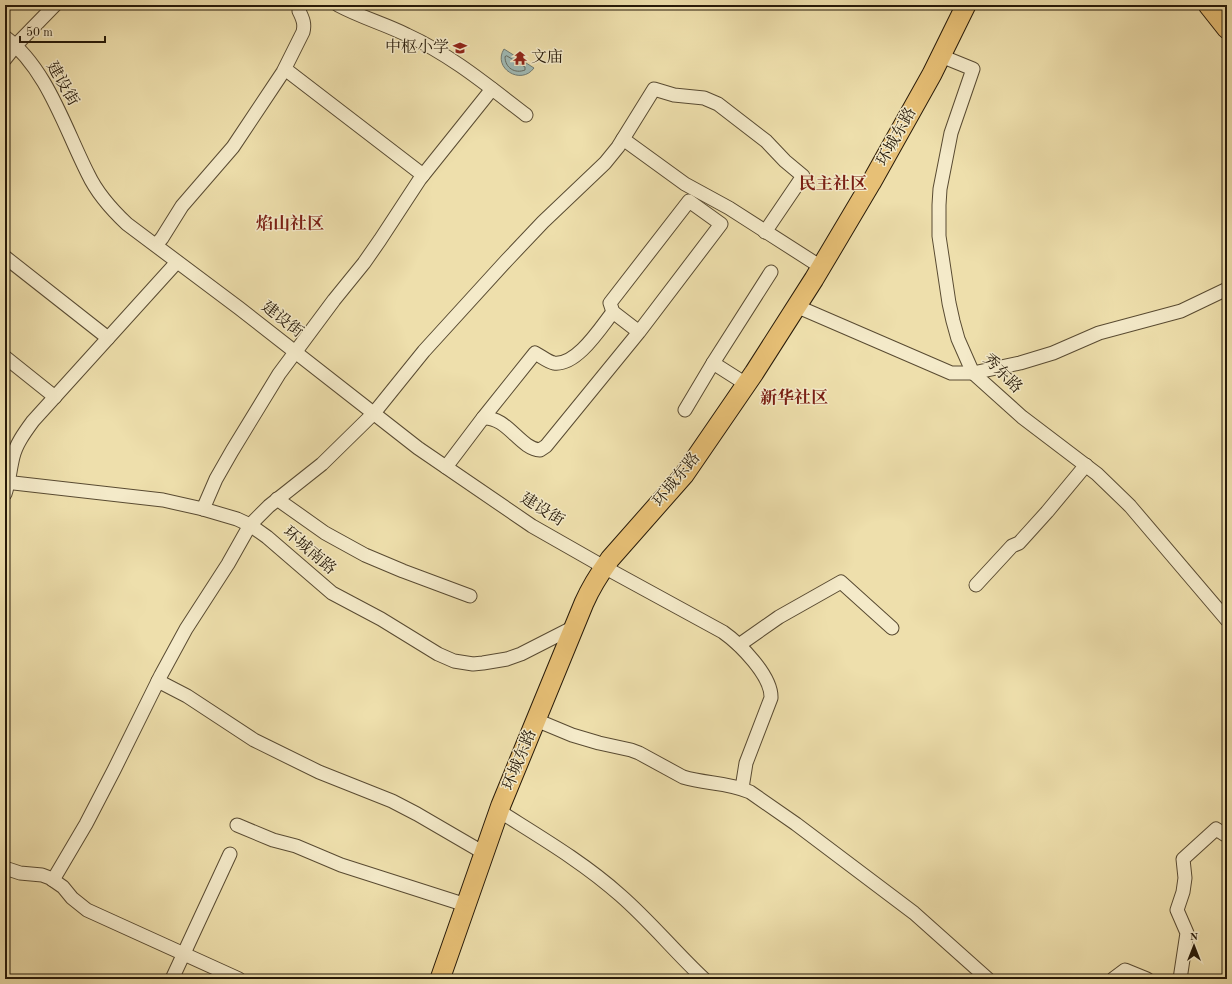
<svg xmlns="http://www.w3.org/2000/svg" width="1232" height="984" font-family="'Old Standard TT','Noto Serif SC',serif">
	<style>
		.water { fill: #9fbab6; stroke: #6f7a71 }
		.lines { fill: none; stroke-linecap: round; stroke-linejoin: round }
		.shore { stroke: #636a60; stroke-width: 1 }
		.minor-casing { stroke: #594b32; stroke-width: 15 }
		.highway-casing { stroke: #271a09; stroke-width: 21 }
		.minor { stroke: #f4eac9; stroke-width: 13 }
		.highway { stroke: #e7c076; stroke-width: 19 }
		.labels { text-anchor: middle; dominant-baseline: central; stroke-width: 3; stroke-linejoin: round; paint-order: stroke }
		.poi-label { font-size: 16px; fill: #271a09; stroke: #f4eac9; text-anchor: end }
		.street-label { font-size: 16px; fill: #271a09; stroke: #f4eac9 }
		.neighbourhood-label { font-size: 17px; font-weight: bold; fill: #7a1f14; stroke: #f4eac9 }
	</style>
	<rect width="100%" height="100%" fill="#eedfac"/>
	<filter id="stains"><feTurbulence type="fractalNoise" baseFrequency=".005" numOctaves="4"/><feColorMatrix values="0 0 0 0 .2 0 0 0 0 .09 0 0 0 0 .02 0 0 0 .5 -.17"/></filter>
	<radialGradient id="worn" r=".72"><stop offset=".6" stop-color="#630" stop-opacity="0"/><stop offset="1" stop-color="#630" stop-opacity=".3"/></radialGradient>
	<path class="water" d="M504 49 534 68C521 86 492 68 504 49Z"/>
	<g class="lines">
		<path class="shore" d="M507 56 525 67V70C515 74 505 68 505 57Z"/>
		<defs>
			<g id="minor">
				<path d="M338 5C360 17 385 24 407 35 451 55 488 86 526 115"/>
				<path d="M5 37C47 68 65 129 88 174 97 193 111 209 127 224L239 308 418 448 532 526 604 567 723 632C740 644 772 676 771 698L746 763 742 788"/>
				<polyline points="941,56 973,69 951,133 940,189 939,205 939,236 949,303 953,321 958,339 973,373 1022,417 1097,474 1130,506 1227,620"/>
				<polyline points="5,59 16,45 55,5"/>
				<polyline points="285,69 423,175"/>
				<polyline points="623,139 685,184 729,208 821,267"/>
				<path d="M156 245 162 238 182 206 233 147 283 72 303 32C305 24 303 19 299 11L301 5"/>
				<polyline points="5,257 108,338"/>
				<polyline points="796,306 951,373 973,373 1020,363 1053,353 1099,333 1181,311 1227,289"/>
				<polyline points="5,357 55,397"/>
				<polyline points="713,363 746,384"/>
				<polyline points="685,410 713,363 771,272"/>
				<path d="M483 418C507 416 520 449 540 450L546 446 639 332 613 312 610 303 689 201 721 224 639 332"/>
				<path d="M446 467 483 418 535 353C541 356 548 362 554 363 577 366 601 327 613 312"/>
				<polyline points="5,482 163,500 203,509 237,519 250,525 267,537 332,593 381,619 438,654 454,661 473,664 483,663 507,659 521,654 574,627"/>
				<path d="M5 494C9 482 10 469 13 457 16 444 25 432 33 421L177 262"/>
				<polyline points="277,499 325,533 365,555 403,571 470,596"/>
				<polyline points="203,509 216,479 232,451 279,374 334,300 364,263 380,240 420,179 492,89"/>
				<polyline points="976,585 1012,546 1019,543 1047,512 1086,465"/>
				<polyline points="739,645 779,617 841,582 892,628"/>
				<polyline points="158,681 187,696 254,740 319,772 392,801 417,814 484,853"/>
				<path d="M536 720 572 735 599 743 631 750 639 753 683 777C705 784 728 782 750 792L796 824 914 913 988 979"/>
				<path d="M499 811C540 837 583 862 620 895 650 921 675 952 704 979"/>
				<polyline points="237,825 273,840 296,846 341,865 466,905"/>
				<polyline points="5,868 20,873 42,875 50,878 63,887 72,898 87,910 239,979"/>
				<polyline points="53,880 86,824 114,770 161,675 186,629 228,564 250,525 269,506 322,464 374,413 424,351 507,260 543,222 605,163 618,147 654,89 674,95 704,98 718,104 766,141 785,161 803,176 765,232"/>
				<polyline points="172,979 230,854"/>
				<polyline points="1113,979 1125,970 1147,979"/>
				<polyline points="1180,979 1187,933 1177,910 1183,892 1185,878 1183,859 1216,829 1227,836"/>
			</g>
			<g id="highway">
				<polyline points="1208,5 1227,29"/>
				<path d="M440 979 501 805 584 603C591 587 600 573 610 559L684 475 754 373 814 279 871 183 932 74 966 5"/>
			</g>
		</defs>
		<use href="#minor" class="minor-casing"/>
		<use href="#highway" class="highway-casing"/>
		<use href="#minor" class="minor"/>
		<use href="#highway" class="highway"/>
	</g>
	<defs>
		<symbol id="school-bare" viewBox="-9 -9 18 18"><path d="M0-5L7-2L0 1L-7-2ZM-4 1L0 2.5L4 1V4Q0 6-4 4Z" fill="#8f2418" stroke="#f4eac9" stroke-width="2.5" paint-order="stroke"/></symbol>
		<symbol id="temple-bare" viewBox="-9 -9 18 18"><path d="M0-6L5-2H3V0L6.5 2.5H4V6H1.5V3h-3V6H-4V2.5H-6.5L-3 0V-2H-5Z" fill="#8f2418" stroke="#f4eac9" stroke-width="2.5" paint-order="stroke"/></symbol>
	</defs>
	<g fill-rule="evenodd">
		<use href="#school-bare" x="450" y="38" width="20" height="20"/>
		<use href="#temple-bare" x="510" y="48" width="20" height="20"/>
	</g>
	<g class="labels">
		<g class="poi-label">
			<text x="449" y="48">中枢小学</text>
			<text x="531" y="58" text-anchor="start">文庙</text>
		</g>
		<g class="street-label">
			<text transform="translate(62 84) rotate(60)">建设街</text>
			<text transform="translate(897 137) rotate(-61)">环城东路</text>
			<text transform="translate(282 320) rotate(38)">建设街</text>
			<text transform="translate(1002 374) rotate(45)">秀东路</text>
			<text transform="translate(677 480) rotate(-51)">环城东路</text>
			<text transform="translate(542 510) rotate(32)">建设街</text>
			<text transform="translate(309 551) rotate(41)">环城南路</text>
			<text transform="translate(520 760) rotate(-68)">环城东路</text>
		</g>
		<g class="neighbourhood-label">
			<text x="833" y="184">民主社区</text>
			<text x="290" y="224">焰山社区</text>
			<text x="794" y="398">新华社区</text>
		</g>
	</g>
	<rect width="1232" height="984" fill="none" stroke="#eedfac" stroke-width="20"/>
	<rect x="6" y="6" width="1220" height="972" fill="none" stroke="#271a09" stroke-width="2"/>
	<rect x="10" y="10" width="1212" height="964" fill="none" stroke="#271a09"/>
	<g transform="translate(1194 946)" stroke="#f4eac9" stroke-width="3" paint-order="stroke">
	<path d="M0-3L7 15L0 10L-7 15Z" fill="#271a09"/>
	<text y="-6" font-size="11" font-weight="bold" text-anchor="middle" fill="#271a09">N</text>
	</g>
	<path d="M20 36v6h85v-6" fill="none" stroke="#271a09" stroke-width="2"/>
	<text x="26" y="36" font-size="12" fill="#271a09" stroke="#f4eac9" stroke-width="3" paint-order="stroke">50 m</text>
	<rect width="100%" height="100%" filter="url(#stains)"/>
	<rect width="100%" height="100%" fill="url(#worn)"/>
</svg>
